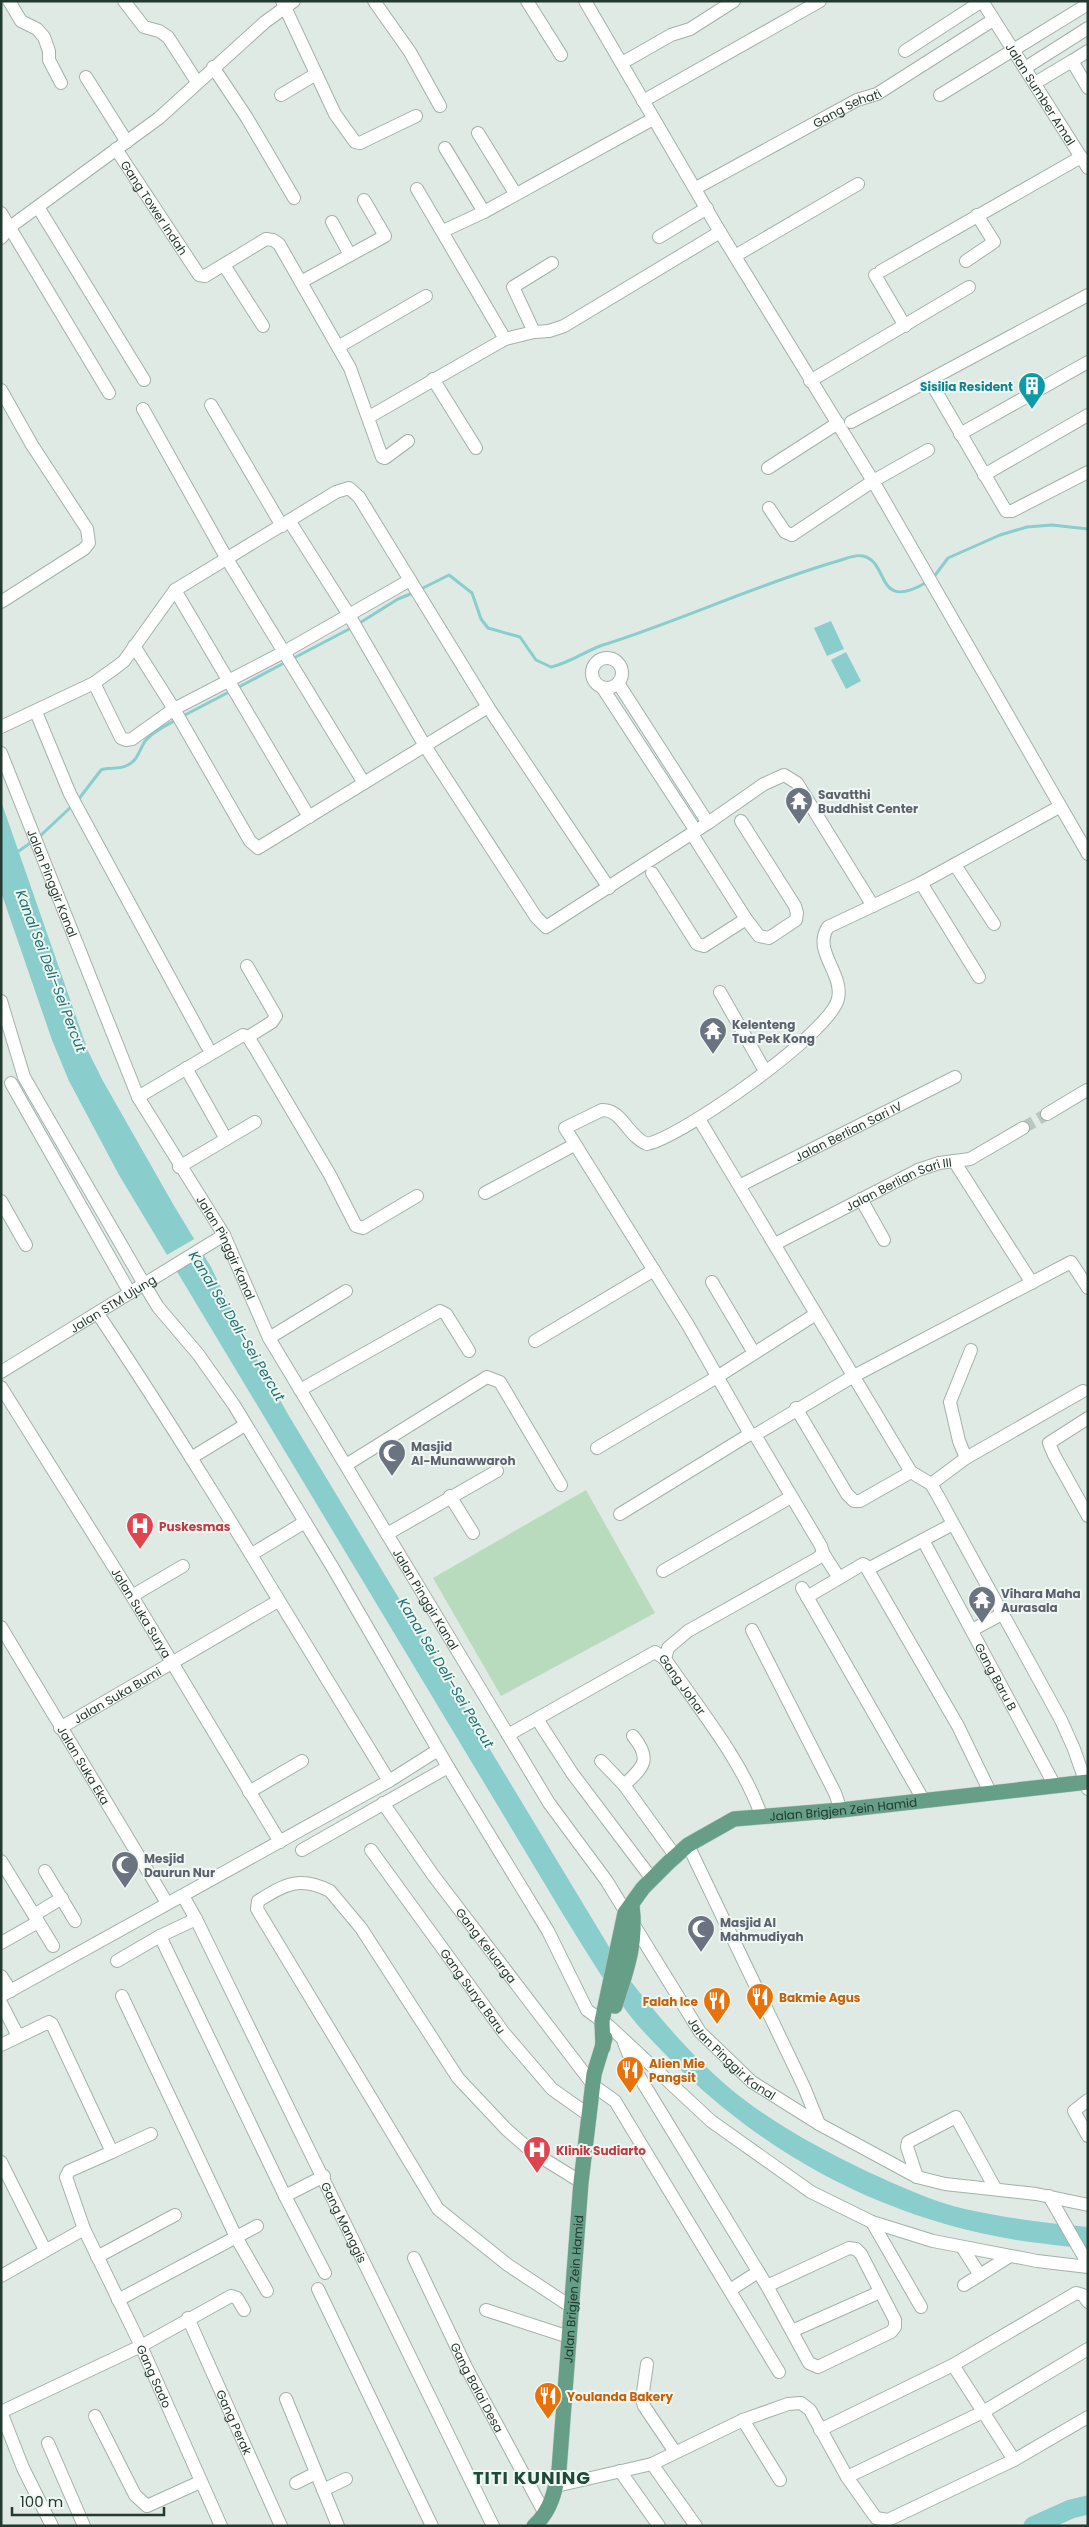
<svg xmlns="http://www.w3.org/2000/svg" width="1089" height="2527" font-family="Poppins,sans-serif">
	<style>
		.green { fill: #b9dbbd }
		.water { fill: #89cdcd }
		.pier { fill: #e0eae4 }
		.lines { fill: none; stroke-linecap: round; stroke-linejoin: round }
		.stream { stroke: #89cdcd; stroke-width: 3 }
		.river { stroke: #89cdcd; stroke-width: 19 }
		.minor-tunnel { stroke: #bac7c0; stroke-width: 12; stroke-dasharray: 12 6; stroke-linecap: butt }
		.minor-casing { stroke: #a3b1aa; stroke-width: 14 }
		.major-casing { stroke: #bcc4c1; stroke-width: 16 }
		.minor { stroke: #fff; stroke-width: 12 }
		.major { stroke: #669e87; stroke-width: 15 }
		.labels { text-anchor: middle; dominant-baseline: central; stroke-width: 4; stroke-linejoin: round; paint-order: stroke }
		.street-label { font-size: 12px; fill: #21392f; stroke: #f0f7f2 }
		.culture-label { font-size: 12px; font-weight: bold; fill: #0d838f; stroke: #f0f7f2; text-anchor: end }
		.worship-label { font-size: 12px; font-weight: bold; fill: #5b616d; stroke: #f0f7f2; text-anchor: start }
		.health-label { font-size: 12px; font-weight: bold; fill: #be3a42; stroke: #f0f7f2; text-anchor: start }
		.food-label { font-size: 12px; font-weight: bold; fill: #c56008; stroke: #f0f7f2; text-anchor: start }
		.water-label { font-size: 14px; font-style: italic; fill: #1e7172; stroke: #f0f7f2 }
		.district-label { font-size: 18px; font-weight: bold; letter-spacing: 1px; fill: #1e4a39; stroke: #f0f7f2 }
	</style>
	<rect width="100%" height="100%" fill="#e0eae4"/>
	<polygon class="green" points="586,1490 655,1613 501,1696 433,1578"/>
	<g class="water">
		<polygon points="831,621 844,649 827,656 814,628"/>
		<polygon points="846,652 861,681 846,689 831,660"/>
		<path d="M1 801 88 1051 103 1081 173 1204 211 1267 247 1342 289 1416 626 1975C660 2019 698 2064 742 2098 781 2128 823 2150 866 2171 897 2185 931 2201 965 2209 1005 2218 1046 2223 1088 2227V2248C1063 2247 1040 2243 1016 2240 889 2219 776 2161 683 2072 662 2051 639 2029 622 2005 601 1977 583 1946 564 1916L119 1175 69 1081 52 1040 1 892Z"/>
	</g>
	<polygon class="pier" points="196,1238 206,1254 174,1272 165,1256"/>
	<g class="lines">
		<g class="stream">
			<polyline points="933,578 948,558 1000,535 1027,527 1052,525 1088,529"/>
			<path d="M419 590 449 575 472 593 481 619 488 628 520 637 536 660 551 667C570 663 585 651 603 645 682 620 758 584 838 561 845 559 855 554 863 556 890 562 875 613 927 582"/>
			<polyline points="358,624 398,599 413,593"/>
			<polyline points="292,659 353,627"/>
			<polyline points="237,688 286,662"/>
			<polyline points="181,717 231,691"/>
			<path d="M78 800 101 770C110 767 119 770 128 765 139 759 139 749 146 740 154 731 165 726 176 720"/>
			<polyline points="38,838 72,806"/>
			<polyline points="16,853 33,841"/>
		</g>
		<polyline class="river" points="1033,2526 1071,2509 1088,2505"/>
		<polyline class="minor-tunnel" points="1023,1128 1047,1114"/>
		<defs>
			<g id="minor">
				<polyline points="9,1 21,21 37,29 44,37 49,51 49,60 61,83"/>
				<polyline points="124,1 144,27 159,31 168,37 197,82"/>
				<polyline points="282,1 335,114 355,142 360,143 416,116"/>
				<polyline points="374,1 410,52 440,106"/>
				<polyline points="527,1 561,55"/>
				<polyline points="585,1 720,232 873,481 1088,854"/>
				<path id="s1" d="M982 1 1088 168"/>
				<polyline points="905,51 982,1"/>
				<polyline points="1088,51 1072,61 1088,88"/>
				<polyline points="622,63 671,35 690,29 734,1"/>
				<polyline points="213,67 247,118 294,198"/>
				<polyline points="1025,68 1088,28"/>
				<polyline points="86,77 127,142"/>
				<polyline points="1035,83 1072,61"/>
				<polyline points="281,95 316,74"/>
				<polyline points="940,95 1088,4"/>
				<polyline points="643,101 820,1"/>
				<polyline points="478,133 515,193"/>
				<polyline points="445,148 484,212"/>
				<path id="s2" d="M116 149 199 275 205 276 266 239 273 240 279 244 350 368 382 457 385 458 408 441"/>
				<path id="s3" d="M696 188 857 100 877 94 993 20"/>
				<polyline points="417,189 505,339"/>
				<polyline points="38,207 144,380"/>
				<polyline points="1,213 109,393"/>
				<polyline points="332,222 350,255"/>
				<polyline points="443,231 484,212 653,119"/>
				<polyline points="659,237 707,208"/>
				<polyline points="1,238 10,227 159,118 265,22 294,1"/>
				<polyline points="735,256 858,184"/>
				<polyline points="966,261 994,242 977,215"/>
				<polyline points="224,265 263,326"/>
				<polyline points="881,271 1081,157"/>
				<polyline points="875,275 905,326"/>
				<polyline points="301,282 385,236 364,200"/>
				<polyline points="534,332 513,287 552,263"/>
				<polyline points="338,347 426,296"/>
				<polyline points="433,379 476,448"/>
				<polyline points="810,381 969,287"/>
				<polyline points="930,381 1006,511 1012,511 1088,472"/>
				<polyline points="1,390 32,445 87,529 89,543 84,549 1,602"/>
				<polyline points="211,405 282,526"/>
				<polyline points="143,409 227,559 364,783"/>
				<polyline points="369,417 505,339 534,332 549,331 564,326 720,232"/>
				<polyline points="851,422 1088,295"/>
				<polyline points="960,434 1088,362"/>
				<polyline points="768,468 838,423"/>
				<polyline points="984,475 1088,415"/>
				<polyline points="769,508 785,532 792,535 873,481 928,450"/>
				<polyline points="290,522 349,615 425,746 536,917 546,927 708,823 764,784 784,775 797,783 873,906"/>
				<polyline points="175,590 309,817"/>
				<circle cx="607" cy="673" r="15"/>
				<polyline points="94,683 121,738 126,740 132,739 174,709 284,652 410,580"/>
				<polyline points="618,683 708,823"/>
				<polyline points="602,687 696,831"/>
				<polyline points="488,707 609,888"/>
				<polyline points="36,712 70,794 207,1046"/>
				<polyline points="1,727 94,683 115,668 124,661 175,590 336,492 349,488 359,497 367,510 488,707 258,848 250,841 174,709 134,646"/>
				<path id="s4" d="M1 753 138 1097 224 1235 269 1338 549 1803 606 1880 700 2032 752 2082 819 2124 917 2177 945 2184 1036 2194 1088 2205"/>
				<polyline points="741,821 795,906 797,913 796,920 769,938 759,936 746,919"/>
				<polyline points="955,865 994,924"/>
				<polyline points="652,873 697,944 704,946 746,919 692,834"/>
				<polyline points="921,883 979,977"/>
				<polyline points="247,966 276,1016 272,1022 248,1037"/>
				<polyline points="720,992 765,1071"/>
				<polyline points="1,1001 24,1077 144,1284 158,1307 198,1354 234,1405 333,1568 448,1767 548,1931 587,2010 609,2026 711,2121 811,2192 872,2222 933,2241 1037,2261 1088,2267"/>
				<polyline points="186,1068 226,1139"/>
				<polyline points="11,1083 130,1293"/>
				<polyline points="138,1097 243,1035 248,1037 255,1048 330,1175 356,1226 363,1228 417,1196"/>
				<polyline points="1047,1114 1087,1090"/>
				<polyline points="699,1119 911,1472 931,1484 938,1496 1061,1720 1074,1749 1088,1789"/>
				<polyline points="954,1161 1032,1283"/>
				<polyline points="179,1167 255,1122"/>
				<path id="s5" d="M741 1185 955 1077"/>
				<polyline points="485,1193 574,1145"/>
				<polyline points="861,1199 884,1240"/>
				<polyline points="1,1201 26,1245"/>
				<path id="s6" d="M775 1244 918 1170 939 1163 970 1159 1023 1128"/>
				<polyline points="712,1282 754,1353"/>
				<path d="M98 1314C200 1466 293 1625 389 1781"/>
				<polyline points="269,1338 346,1291"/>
				<polyline points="535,1341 654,1270"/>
				<path id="s7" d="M1 1372 224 1235"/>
				<path id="s8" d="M1 1387 132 1596 280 1842"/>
				<polyline points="300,1390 440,1311 446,1314 469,1351"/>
				<polyline points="796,1408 847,1494 854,1501 860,1501 911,1472"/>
				<polyline points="1088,1418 1049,1443 1054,1455 1088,1516"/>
				<polyline points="755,1435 852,1377 1071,1262 1088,1288"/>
				<polyline points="597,1448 717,1377 816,1314"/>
				<polyline points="191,1458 245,1425"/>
				<polyline points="966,1458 959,1441 950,1402 971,1350"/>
				<polyline points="346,1465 487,1377 500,1382 561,1485"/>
				<polyline points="931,1484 966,1458 1083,1391"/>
				<polyline points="450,1496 473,1533"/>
				<polyline points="620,1514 750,1434"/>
				<polyline points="387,1534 497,1471"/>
				<path id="s9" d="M923 1540 1055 1786"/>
				<polyline points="823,1553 839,1578"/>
				<polyline points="252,1554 305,1522"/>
				<polyline points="868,1569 953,1524"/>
				<polyline points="663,1571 791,1497"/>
				<polyline points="802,1588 924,1801"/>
				<polyline points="132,1596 183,1566"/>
				<polyline points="807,1597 863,1564 865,1565 958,1726 990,1792"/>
				<path id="s10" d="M1 1627 167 1903"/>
				<polyline points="752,1630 835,1793 841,1810"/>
				<polyline points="972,1630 1002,1614"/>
				<path d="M665 1659 668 1648 688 1631 818 1558 823 1553 821 1546 755 1435 750 1434 688 1325 565 1128 602 1110C622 1109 628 1137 647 1144 682 1137 830 1033 838 999 844 973 812 951 828 927L921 883 1059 807"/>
				<polyline points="537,1719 572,1773 652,1879"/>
				<path id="s11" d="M60 1728 278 1601"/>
				<path id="s12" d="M508 1735 655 1652 665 1659C697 1706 743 1762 761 1815"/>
				<polyline points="601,1761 624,1785 676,1857"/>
				<path d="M624 1785C644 1767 652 1759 633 1736"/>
				<polyline points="249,1792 302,1761"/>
				<path id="s13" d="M383 1803 433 1875 594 2086 615 2101 779 2372"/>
				<polyline points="688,1845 804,2087 819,2124"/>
				<polyline points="302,1850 448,1767"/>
				<path id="s14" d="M371 1850 504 2033 552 2089 590 2116"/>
				<polyline points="1,1861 53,1946"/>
				<polyline points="45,1871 75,1921"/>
				<path id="s15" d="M183 1896 196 1919 493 2526"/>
				<polyline points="34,1915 62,1898"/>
				<polyline points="160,1936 285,2196 325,2273"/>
				<polyline points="1,1943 38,1922"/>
				<polyline points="117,1961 160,1936 196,1919"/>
				<polyline points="1,1976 11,1991"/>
				<polyline points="1,1996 389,1781 438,1750"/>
				<polyline points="122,1996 236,2237 267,2291"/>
				<polyline points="1,2003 18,2036"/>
				<polyline points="624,2043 634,2068 767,2286 809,2363 818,2367 891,2332 895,2327 895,2320 861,2254 856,2249 849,2248 767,2286"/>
				<path id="s16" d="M1 2045 49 2022 52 2024 112 2152 69 2171 66 2177 84 2229 141 2346 221 2526"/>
				<polyline points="1088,2100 1074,2111 1088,2136"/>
				<polyline points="112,2152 151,2134"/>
				<polyline points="1,2162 45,2250"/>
				<polyline points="917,2177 907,2147 908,2142 956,2117 995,2188"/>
				<polyline points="285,2196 324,2176"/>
				<polyline points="1049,2196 1088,2264"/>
				<polyline points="872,2222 921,2307"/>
				<polyline points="962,2247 980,2275"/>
				<polyline points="97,2257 175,2215"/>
				<path id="s17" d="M414 2258 466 2367 545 2514"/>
				<polyline points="1,2276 84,2229"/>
				<polyline points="964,2285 1010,2256"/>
				<polyline points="318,2289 432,2526"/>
				<polyline points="730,2290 758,2272"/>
				<polyline points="118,2300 257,2226"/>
				<path d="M570 2306 508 2265 438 2209 257 1909 258 1901C284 1885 299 1875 330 1891L361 1928 458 2078 506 2129 531 2151 581 2182"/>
				<polyline points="486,2310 569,2337"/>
				<path id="s18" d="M188 2318 281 2526"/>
				<polyline points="792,2331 880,2292"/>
				<polyline points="647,2364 642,2399 644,2406 675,2452"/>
				<polyline points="953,2365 1014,2460"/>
				<polyline points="286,2399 338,2526"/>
				<polyline points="1,2412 141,2346 231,2296 237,2298 244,2310"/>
				<polyline points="1,2412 23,2468 52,2526"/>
				<polyline points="95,2416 135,2495 147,2506 200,2482"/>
				<polyline points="743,2420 780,2480"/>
				<polyline points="820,2430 953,2365 1076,2293 1083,2295 1088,2302"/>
				<polyline points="48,2443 84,2526"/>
				<polyline points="652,2464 696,2526"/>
				<polyline points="620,2471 659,2526"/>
				<polyline points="847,2477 983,2412 1088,2349"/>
				<polyline points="296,2483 316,2473"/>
				<polyline points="556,2486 652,2464 743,2420 788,2404 801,2403 810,2410 847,2477 876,2518 888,2520 1014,2460 1088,2417"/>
				<polyline points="323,2490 346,2479"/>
			</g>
			<g id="major">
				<path d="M615 2006C626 1971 637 1944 632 1906"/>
				<path id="s19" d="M603 2047 602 2021 625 1913 643 1888 668 1863 688 1845 734 1819 841 1810 1088 1782"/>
				<path id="s20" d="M534 2526C551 2511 555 2491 559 2470L581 2182 594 2074 605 2038"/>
			</g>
		</defs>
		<use href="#minor" class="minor-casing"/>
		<use href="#major" class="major-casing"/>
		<use href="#minor" class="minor"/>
		<use href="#major" class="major"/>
	</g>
	<defs>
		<symbol id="building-pin" viewBox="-11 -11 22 30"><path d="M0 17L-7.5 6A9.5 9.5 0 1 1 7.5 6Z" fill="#0f9aa8" stroke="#f0f7f2"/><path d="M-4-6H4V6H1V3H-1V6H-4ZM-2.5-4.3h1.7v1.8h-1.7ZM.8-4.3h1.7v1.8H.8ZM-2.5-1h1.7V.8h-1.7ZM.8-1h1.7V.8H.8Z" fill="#fff"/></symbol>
		<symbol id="temple-pin" viewBox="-11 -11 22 30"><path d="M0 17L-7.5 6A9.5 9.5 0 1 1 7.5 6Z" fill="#6b7280" stroke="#f0f7f2"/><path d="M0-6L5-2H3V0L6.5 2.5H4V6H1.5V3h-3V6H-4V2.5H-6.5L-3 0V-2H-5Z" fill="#fff"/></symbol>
		<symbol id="mosque-pin" viewBox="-11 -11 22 30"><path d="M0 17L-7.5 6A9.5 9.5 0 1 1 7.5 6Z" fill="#6b7280" stroke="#f0f7f2"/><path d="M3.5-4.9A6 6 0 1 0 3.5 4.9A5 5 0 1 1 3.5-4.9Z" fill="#fff"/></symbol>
		<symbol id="hospital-pin" viewBox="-11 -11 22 30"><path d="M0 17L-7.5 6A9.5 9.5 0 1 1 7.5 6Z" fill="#e0444e" stroke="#f0f7f2"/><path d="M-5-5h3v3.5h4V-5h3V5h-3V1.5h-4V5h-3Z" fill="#fff"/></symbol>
		<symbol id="restaurant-pin" viewBox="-11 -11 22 30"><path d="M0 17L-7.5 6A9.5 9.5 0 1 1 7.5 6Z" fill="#e8710a" stroke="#f0f7f2"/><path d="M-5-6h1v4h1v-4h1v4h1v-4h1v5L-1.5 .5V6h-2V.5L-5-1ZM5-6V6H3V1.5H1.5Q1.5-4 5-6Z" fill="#fff"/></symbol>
	</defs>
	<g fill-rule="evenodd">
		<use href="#building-pin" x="1016" y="370" width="32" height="43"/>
		<use href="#temple-pin" x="783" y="785" width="32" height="43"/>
		<use href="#temple-pin" x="697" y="1015" width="32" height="43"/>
		<use href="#mosque-pin" x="376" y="1437" width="32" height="43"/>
		<use href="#hospital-pin" x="124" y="1510" width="32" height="43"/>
		<use href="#temple-pin" x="966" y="1584" width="32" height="43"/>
		<use href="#mosque-pin" x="109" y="1849" width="32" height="43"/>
		<use href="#mosque-pin" x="685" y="1913" width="32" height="43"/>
		<use href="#restaurant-pin" x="744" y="1981" width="32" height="43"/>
		<use href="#restaurant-pin" x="701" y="1985" width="32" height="43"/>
		<use href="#restaurant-pin" x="614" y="2054" width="32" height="43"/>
		<use href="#hospital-pin" x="521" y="2134" width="32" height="43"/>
		<use href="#restaurant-pin" x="532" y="2380" width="32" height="43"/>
	</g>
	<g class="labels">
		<g class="street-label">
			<text stroke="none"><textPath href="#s1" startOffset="110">Jalan Sumber Amal</textPath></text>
			<text stroke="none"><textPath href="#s3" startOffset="171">Gang Sehati</textPath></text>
			<text stroke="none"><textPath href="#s2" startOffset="70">Gang Tower Indah</textPath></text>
			<text stroke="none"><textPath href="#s4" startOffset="140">Jalan Pinggir Kanal</textPath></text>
			<text stroke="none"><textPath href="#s5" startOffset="120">Jalan Berlian Sari IV</textPath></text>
			<text stroke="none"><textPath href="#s6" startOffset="138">Jalan Berlian Sari III</textPath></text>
			<text stroke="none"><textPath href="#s4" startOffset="545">Jalan Pinggir Kanal</textPath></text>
			<text stroke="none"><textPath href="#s7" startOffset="131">Jalan STM Ujung</textPath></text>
			<text stroke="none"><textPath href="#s4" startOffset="950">Jalan Pinggir Kanal</textPath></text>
			<text stroke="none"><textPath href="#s8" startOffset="266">Jalan Suka Surya</textPath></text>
			<text stroke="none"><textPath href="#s9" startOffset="155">Gang Baru B</textPath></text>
			<text stroke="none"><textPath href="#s12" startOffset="212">Gang Johar</textPath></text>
			<text stroke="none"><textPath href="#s11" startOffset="66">Jalan Suka Bumi</textPath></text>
			<text stroke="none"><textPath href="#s10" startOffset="161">Jalan Suka Eka</textPath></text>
			<text stroke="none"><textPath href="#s19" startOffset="392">Jalan Brigjen Zein Hamid</textPath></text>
			<text stroke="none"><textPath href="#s13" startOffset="176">Gang Keluarga</textPath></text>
			<text stroke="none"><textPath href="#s14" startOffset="174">Gang Surya Baru</textPath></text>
			<text stroke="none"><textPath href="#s4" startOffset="1504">Jalan Pinggir Kanal</textPath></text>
			<text stroke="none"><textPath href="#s15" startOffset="364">Gang Manggis</textPath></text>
			<text stroke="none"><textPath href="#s20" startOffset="244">Jalan Brigjen Zein Hamid</textPath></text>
			<text stroke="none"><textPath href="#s16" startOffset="470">Gang Sado</textPath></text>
			<text stroke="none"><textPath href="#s17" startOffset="144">Gang Balai Desa</textPath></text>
			<text stroke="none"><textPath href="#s18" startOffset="114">Gang Perak</textPath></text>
		</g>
		<g class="culture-label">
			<text x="1013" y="386">Sisilia Resident</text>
		</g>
		<g class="worship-label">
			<text x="818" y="794">Savatthi<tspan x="818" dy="14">Buddhist Center</tspan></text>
			<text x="732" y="1024">Kelenteng<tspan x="732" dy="14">Tua Pek Kong</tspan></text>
			<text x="411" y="1446">Masjid<tspan x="411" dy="14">Al-Munawwaroh</tspan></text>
			<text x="1001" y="1593">Vihara Maha<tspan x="1001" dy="14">Aurasala</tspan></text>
			<text x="144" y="1858">Mesjid<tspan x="144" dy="14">Daurun Nur</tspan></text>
			<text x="720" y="1922">Masjid Al<tspan x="720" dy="14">Mahmudiyah</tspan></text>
		</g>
		<g class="health-label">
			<text x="159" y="1526">Puskesmas</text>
			<text x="556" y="2150">Klinik Sudiarto</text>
		</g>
		<g class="food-label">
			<text x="779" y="1997">Bakmie Agus</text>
			<text x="698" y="2001" text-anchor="end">Falah Ice</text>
			<text x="649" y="2063">Alien Mie<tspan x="649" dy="14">Pangsit</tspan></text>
			<text x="567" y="2396">Youlanda Bakery</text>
		</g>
		<g class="water-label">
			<text transform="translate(51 971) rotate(69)">Kanal Sei Deli–Sei Percut</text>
			<text transform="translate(237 1326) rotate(59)">Kanal Sei Deli–Sei Percut</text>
			<text transform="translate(446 1673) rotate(59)">Kanal Sei Deli–Sei Percut</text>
		</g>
		<g class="district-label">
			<text x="532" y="2477">TITI KUNING</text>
		</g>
	</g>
	<rect width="1089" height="2527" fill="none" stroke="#21392f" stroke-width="5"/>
	<path d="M12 2507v8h152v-8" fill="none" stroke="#21392f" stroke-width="2.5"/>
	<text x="20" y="2507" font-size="15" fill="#21392f" stroke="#f0f7f2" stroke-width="4" paint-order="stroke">100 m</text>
</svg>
